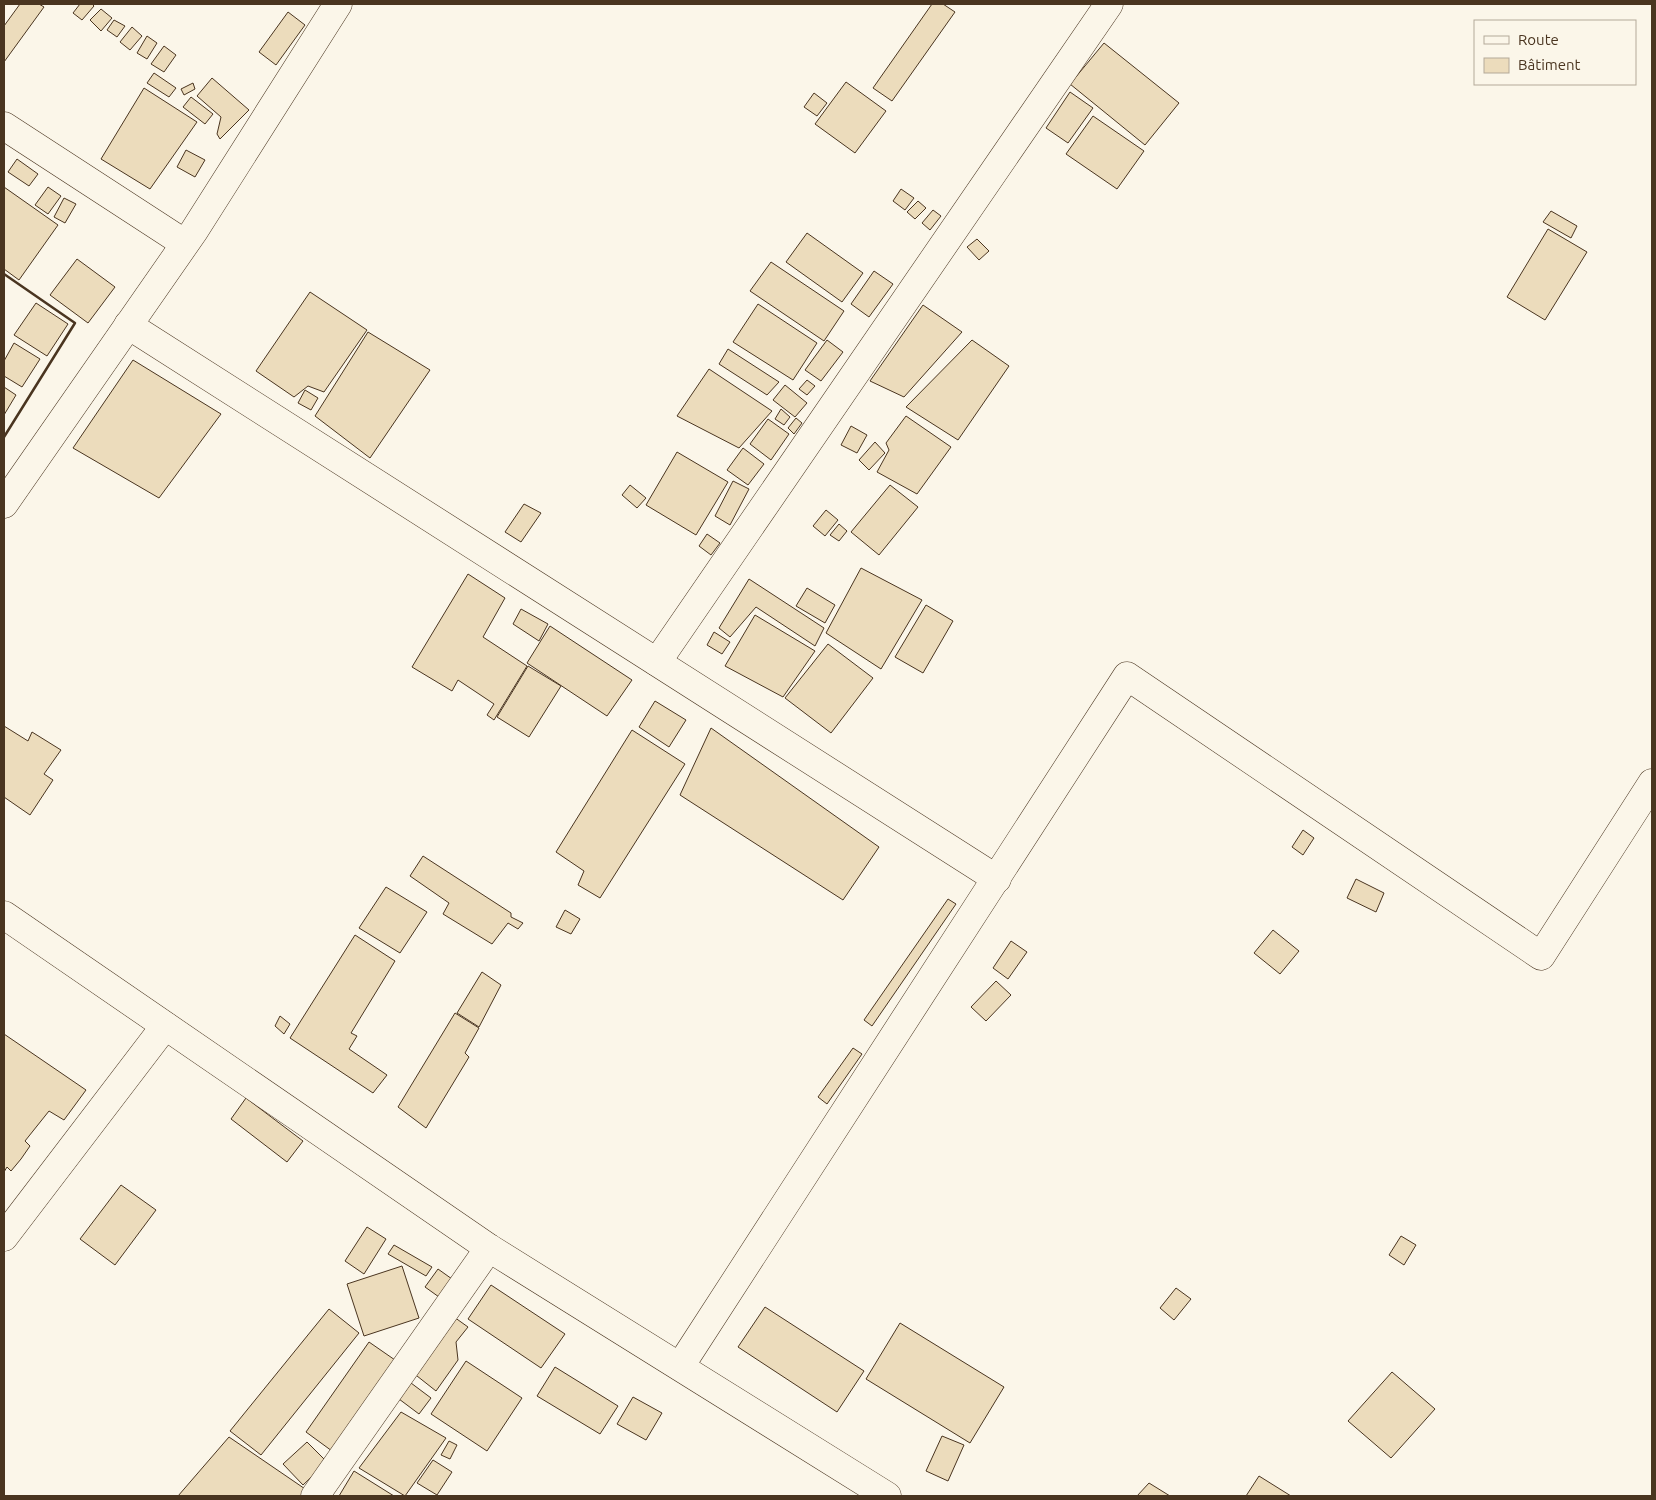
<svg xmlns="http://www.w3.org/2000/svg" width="1656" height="1500" font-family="Ubuntu,sans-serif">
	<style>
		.building { fill: #ecdcbc; stroke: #4a3520 }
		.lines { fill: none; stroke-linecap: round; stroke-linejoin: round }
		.minor-casing { stroke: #4a3520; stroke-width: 29 }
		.minor { stroke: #fbf6e9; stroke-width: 28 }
		.wall { stroke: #4a3520; stroke-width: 2.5 }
	</style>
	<rect width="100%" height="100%" fill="#fbf6e9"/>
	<g class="building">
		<polygon points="20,4 39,4 44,7 4,62 4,26"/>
		<polygon points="80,4 92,4 94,6 82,20 73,13"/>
		<polygon points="932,4 943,4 955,12 892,101 873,88"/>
		<polygon points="101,9 112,18 101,31 90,20"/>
		<polygon points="288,12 305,25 276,65 259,52"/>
		<polygon points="114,20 125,26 117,37 107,30"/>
		<polygon points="132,27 142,36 130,50 120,42"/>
		<polygon points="147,36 157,43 147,59 137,53"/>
		<polygon points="1104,43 1179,103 1145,145 1070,84"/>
		<polygon points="164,46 176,55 164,72 151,64"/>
		<polygon points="154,73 176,88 169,97 147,83"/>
		<polygon points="212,78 249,110 220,139 217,134 221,117 197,96"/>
		<polygon points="846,82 886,111 855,153 815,124"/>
		<polygon points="193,83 195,89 184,95 181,89"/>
		<polygon points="144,88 197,122 150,189 101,159"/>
		<polygon points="1070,92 1093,108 1068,143 1046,128"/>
		<polygon points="814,93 827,103 817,116 804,107"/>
		<polygon points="191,97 213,114 205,124 183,107"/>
		<polygon points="1093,116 1144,151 1117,189 1066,154"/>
		<polygon points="186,150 205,160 195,177 177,167"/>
		<polygon points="17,159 38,174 29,186 8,172"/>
		<polygon points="4,187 58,225 19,280 4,269"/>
		<polygon points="48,187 61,196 48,214 35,205"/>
		<polygon points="901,189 914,198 905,210 893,201"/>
		<polygon points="64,198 76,204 65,223 54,217"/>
		<polygon points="918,201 926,208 915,219 907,212"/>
		<polygon points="933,210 941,216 930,230 922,223"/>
		<polygon points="1551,211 1577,226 1571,238 1543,222"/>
		<polygon points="1548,229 1587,252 1545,320 1507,297"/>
		<polygon points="807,233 863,273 842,302 786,262"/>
		<polygon points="977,239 989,251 979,260 967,247"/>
		<polygon points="77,259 115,287 88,323 50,295"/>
		<polygon points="771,262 844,311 824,341 750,291"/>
		<polygon points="874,271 893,284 869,317 851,304"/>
		<polygon points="310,292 367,330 324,392 308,386 294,397 256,371"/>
		<polygon points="36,303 68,324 47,356 14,335"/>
		<polygon points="758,304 817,343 793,380 733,342"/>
		<polygon points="923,305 962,332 904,397 870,381"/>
		<polygon points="368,332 430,370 370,458 315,416"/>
		<polygon points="827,340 843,352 821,381 805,370"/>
		<polygon points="972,340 1009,366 958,440 906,407"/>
		<polygon points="14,343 40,359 22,387 4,376 4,361"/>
		<polygon points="728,349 779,382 767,395 719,364"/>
		<polygon points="133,360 221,414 159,498 73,448"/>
		<polygon points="709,369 772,411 739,448 677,416"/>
		<polygon points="807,380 815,386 807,395 799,389"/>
		<polygon points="785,385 807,403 795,417 773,400"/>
		<polygon points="4,387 16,395 4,415"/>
		<polygon points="305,390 318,398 311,410 298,403"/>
		<polygon points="781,409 790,417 784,425 775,419"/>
		<polygon points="906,416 951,447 917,494 877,472 889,450 886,443"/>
		<polygon points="796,418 802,423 794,434 788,428"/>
		<polygon points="768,419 789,434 771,460 750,444"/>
		<polygon points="851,426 867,435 857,453 841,445"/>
		<polygon points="875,442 885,453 869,470 859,460"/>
		<polygon points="743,448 764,464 748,485 727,470"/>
		<polygon points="677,452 728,482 696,535 646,505"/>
		<polygon points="733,481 749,489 730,525 715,516"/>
		<polygon points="630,485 646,498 637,508 622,495"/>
		<polygon points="890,485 918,507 879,555 851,532"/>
		<polygon points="524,504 541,513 521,542 505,532"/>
		<polygon points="826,510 838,520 825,536 813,526"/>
		<polygon points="839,524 847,531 839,541 830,535"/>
		<polygon points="707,534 720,543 711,555 699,546"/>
		<polygon points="861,568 922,600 881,669 826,633"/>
		<polygon points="468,574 505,598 483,637 527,666 494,720 487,715 494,704 458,680 452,691 412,667"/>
		<polygon points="749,579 824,628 815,646 756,607 730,637 719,628"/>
		<polygon points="807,588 835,605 825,623 796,606"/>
		<polygon points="926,605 953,621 923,673 895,657"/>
		<polygon points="521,609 548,624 539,641 513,624"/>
		<polygon points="755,615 815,651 783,697 725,666"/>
		<polygon points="550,626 632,680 607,716 527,663"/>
		<polygon points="714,632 730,642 722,654 707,645"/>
		<polygon points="828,644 873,678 831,733 785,698"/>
		<polygon points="528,666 561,686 529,737 497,717"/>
		<polygon points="655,701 686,720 669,747 639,727"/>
		<polygon points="4,726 28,741 32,732 61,750 44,774 53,780 30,815 4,797"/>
		<polygon points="711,728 879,847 843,900 680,795"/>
		<polygon points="632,730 685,764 600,898 578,885 584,871 556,852"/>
		<polygon points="1303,830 1314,838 1303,855 1292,847"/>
		<polygon points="423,856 511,913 511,917 523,923 518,929 508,923 492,944 443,914 449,903 410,876"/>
		<polygon points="1356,879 1384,893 1376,912 1347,898"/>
		<polygon points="386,887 427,912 400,953 359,928"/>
		<polygon points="948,899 956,904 872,1026 864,1020"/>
		<polygon points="565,910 580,919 571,934 556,927"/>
		<polygon points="1273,930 1299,951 1280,974 1254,953"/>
		<polygon points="355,935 395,961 351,1033 357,1036 349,1049 387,1075 373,1093 290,1038"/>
		<polygon points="1011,941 1027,952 1008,979 993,968"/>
		<polygon points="482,972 501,985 479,1027 457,1013"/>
		<polygon points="996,981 1011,995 986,1021 971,1007"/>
		<polygon points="455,1013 479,1028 465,1053 469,1057 426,1128 398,1107"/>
		<polygon points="280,1016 290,1024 284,1034 275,1026"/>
		<polygon points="4,1034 86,1090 64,1120 49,1111 25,1141 30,1146 21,1159 11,1171 7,1167 4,1172"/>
		<polygon points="853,1048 862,1054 827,1104 818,1097"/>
		<polygon points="246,1098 303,1141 287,1162 231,1119"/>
		<polygon points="121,1185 156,1210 115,1265 80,1239"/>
		<polygon points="367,1227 386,1239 364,1274 345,1261"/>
		<polygon points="1401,1236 1416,1245 1404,1265 1389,1255"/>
		<polygon points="394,1245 432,1267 426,1276 388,1254"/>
		<polygon points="402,1266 419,1318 364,1336 347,1284"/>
		<polygon points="438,1269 459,1284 446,1302 425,1287"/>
		<polygon points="491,1285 565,1334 541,1368 468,1319"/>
		<polygon points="1176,1288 1191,1299 1174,1320 1160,1308"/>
		<polygon points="765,1307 864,1371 837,1412 738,1347"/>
		<polygon points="329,1309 359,1333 261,1455 230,1431"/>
		<polygon points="454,1317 468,1327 456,1342 458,1360 436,1391 412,1372"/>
		<polygon points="900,1323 1004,1387 970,1443 866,1379"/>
		<polygon points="369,1342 395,1360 332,1451 306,1432"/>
		<polygon points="466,1361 522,1398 487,1451 431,1414"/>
		<polygon points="555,1367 618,1406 600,1434 537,1396"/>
		<polygon points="1392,1372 1435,1409 1391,1458 1348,1421"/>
		<polygon points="411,1383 431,1398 419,1414 399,1399"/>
		<polygon points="633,1397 662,1413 646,1440 617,1424"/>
		<polygon points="401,1412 446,1438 405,1496 359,1468"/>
		<polygon points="942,1436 964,1445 948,1481 926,1471"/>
		<polygon points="229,1437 311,1493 308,1496 178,1496"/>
		<polygon points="449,1441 457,1445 450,1459 441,1455"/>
		<polygon points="307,1442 327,1462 303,1485 283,1464"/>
		<polygon points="433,1460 452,1472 437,1495 417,1483"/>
		<polygon points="354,1471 394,1496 339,1496"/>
		<polygon points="1259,1476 1291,1496 1246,1496"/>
		<polygon points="1149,1483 1170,1496 1137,1496"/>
	</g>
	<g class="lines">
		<defs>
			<g id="minor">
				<polyline points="4,126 184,243"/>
				<polyline points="128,325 997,879"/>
				<polyline points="4,504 194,231 338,4"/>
				<polyline points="657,662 1109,4"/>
				<polyline points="4,915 489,1248 887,1496"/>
				<polyline points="4,1237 165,1026"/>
				<polyline points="681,1365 1127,676 1541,956 1652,783"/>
				<polyline points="315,1496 489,1248"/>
			</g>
		</defs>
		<use href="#minor" class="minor-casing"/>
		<use href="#minor" class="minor"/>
		<polyline class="wall" points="4,274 75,323 4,437"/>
	</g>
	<rect width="1656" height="1500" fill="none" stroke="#4a3520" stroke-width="10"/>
	<rect x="1474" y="20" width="162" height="65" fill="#fbf6e9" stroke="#b4a999"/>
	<rect x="1484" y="36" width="25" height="8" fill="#fbf6e9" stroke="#b4a999"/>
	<text x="1518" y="45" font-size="15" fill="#4a3520">Route</text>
	<rect x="1484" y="58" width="25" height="15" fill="#ecdcbc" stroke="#b4a999"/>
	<text x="1518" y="70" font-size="15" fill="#4a3520">Bâtiment</text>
</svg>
